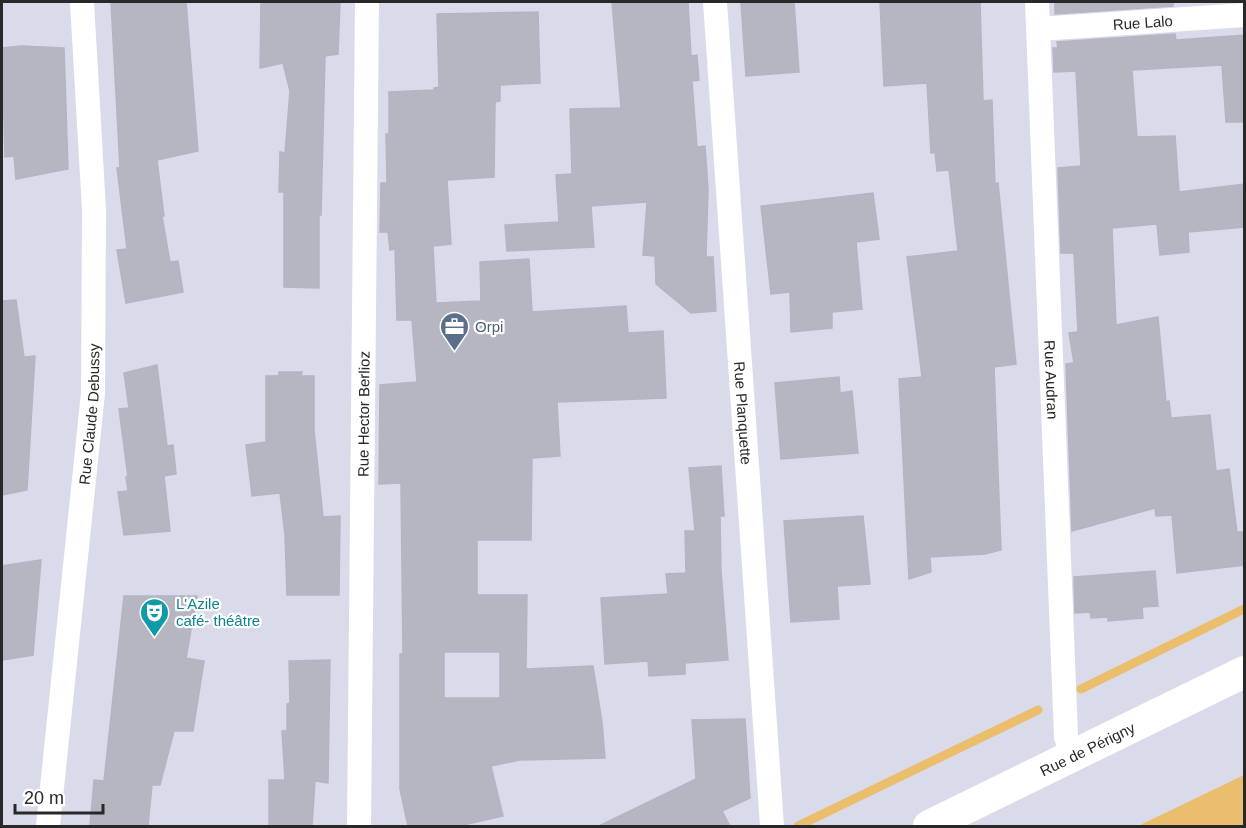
<svg xmlns="http://www.w3.org/2000/svg" width="1246" height="828" font-family="Helvetica,sans-serif">
	<style>
		.water { fill: #ebbe6e }
		.lines { fill: none; stroke-linecap: round; stroke-linejoin: round }
		.stream { stroke: #ebbe6e; stroke-width: 9 }
		.building { fill: #b5b6c2; stroke: #b4b4c5; stroke-width: 1.5; fill-rule: evenodd }
		.minor { stroke: #fff; stroke-width: 24 }
		.tertiary { stroke: #fff; stroke-width: 32 }
		.labels { text-anchor: middle; dominant-baseline: central; stroke-width: 4.5; stroke-linejoin: round; paint-order: stroke }
		.street-label { font-size: 15px; fill: #282828; stroke: #fff }
		.service-label { font-size: 15px; fill: #4e5e75; stroke: #fff; text-anchor: start }
		.culture-label { font-size: 15px; fill: #0d838f; stroke: #fff; text-anchor: start }
	</style>
	<rect width="100%" height="100%" fill="#dadbea"/>
	<polygon class="water" points="1244,775 1244,826 1137,826 1138,826"/>
	<g class="lines">
		<g class="stream">
			<polyline points="1081,689 1244,609"/>
			<polyline points="798,826 1038,710"/>
		</g>
	</g>
	<g class="building">
		<polygon points="111,2 186,2 198,151 157,160 164,216 162,216 170,262 178,261 183,292 126,303 117,250 127,249 117,168 120,168"/>
		<polygon points="261,2 340,2 338,54 325,56 321,215 319,215 319,288 284,287 284,192 279,192 280,152 285,153 290,91 283,63 260,68"/>
		<polygon points="612,2 688,2 691,56 697,55 699,80 692,81 697,147 705,146 708,189 706,257 713,257 716,311 691,313 656,284 655,256 643,255 647,202 591,206 594,247 507,251 505,225 559,222 556,175 572,174 570,109 621,108"/>
		<polygon points="741,2 794,2 799,72 746,76"/>
		<polygon points="880,2 980,2 983,101 992,100 995,184 998,183 1016,364 994,367 1001,550 985,554 930,557 931,572 909,579 899,379 922,377 907,257 958,251 949,170 937,171 935,152 931,153 927,83 884,86"/>
		<polygon points="1055,2 1173,2 1173,6 1055,14"/>
		<path d="M538 12 540 83 500 85V101L495 102 494 177 447 180 451 244 433 246 436 303 481 301 480 262 529 259 532 312 626 306 628 333 663 331 666 398 557 402 560 456 532 458 531 540H477V595H527L526 669 593 666 602 722 605 758 520 760 491 766 503 816 459 826H408L400 789V654H403L401 483 379 484 380 385 417 382 412 320H397L395 249 390 250 388 232H380L381 183H387L386 134H389V92L434 90V88L439 87 437 14ZM444 652H500V698H444Z"/>
		<polygon points="1175,34 1176,40 1245,35 1245,122 1226,122 1222,65 1132,70 1137,137 1175,136 1179,192 1245,184 1245,227 1188,232 1189,252 1160,255 1157,224 1112,228 1116,325 1158,317 1166,402 1169,401 1171,418 1210,415 1216,471 1229,469 1237,532 1245,532 1245,565 1177,573 1172,515 1156,516 1155,508 1072,531 1066,364 1074,363 1069,333 1078,332 1074,253 1061,253 1058,168 1081,166 1076,71 1054,72 1053,48 1058,48 1057,42"/>
		<polygon points="21,46 64,48 68,169 16,179 14,156 5,157 2,48"/>
		<polygon points="873,193 879,239 856,242 862,309 832,312 832,328 791,332 790,292 771,294 761,206"/>
		<polygon points="16,300 24,357 35,356 27,490 2,495 2,301"/>
		<polygon points="157,365 167,446 173,445 176,474 164,476 170,531 124,535 118,492 128,491 126,477 128,477 119,409 129,408 124,373"/>
		<polygon points="279,372 302,372 301,376 314,376 314,430 323,517 340,516 339,595 287,595 285,535 280,493 252,496 246,445 266,442 266,376 279,376"/>
		<polygon points="839,377 840,393 852,391 858,453 781,459 775,383"/>
		<polygon points="721,466 724,516 720,516 721,571 728,660 685,663 685,674 649,676 648,661 605,664 601,598 668,594 666,574 686,573 685,531 695,531 689,468"/>
		<polygon points="863,516 870,584 837,586 839,619 791,622 784,521"/>
		<polygon points="41,560 33,655 2,660 2,566"/>
		<polygon points="1155,571 1158,606 1142,607 1143,618 1108,621 1108,617 1091,618 1090,612 1075,613 1074,577"/>
		<polygon points="124,596 197,596 186,658 204,661 193,731 174,731 160,785 152,785 148,826 90,826 94,780 104,781"/>
		<polygon points="330,660 328,783 315,781 312,826 269,826 269,780 285,780 282,731 287,731 287,704 290,703 289,661"/>
		<polygon points="745,719 750,798 722,811 730,826 599,826 696,779 692,720"/>
	</g>
	<g class="lines">
		<g class="minor">
			<path id="s1" d="M715 2 772 826"/>
			<path id="s2" d="M1037 2 1066 737 1072 756"/>
			<path id="s3" d="M1039 29 1244 15"/>
			<path id="s4" d="M48 826 93 393 94 210 82 2"/>
			<path id="s5" d="M359 826 367 2"/>
		</g>
		<path class="tertiary" id="s6" d="M929 826 1244 672"/>
	</g>
	<defs>
		<symbol id="office-pin" viewBox="-11 -11 22 30"><path d="M0 17L-7.5 6A9.5 9.5 0 1 1 7.5 6Z" fill="#5c6f8a" stroke="#fff"/><path d="M-6-3h4V-5.5h4V-3h4V5H-6ZM-1-4.5V-3h2v-1.5ZM-6 0V1H6V0Z" fill="#fff"/></symbol>
		<symbol id="theatre-pin" viewBox="-11 -11 22 30"><path d="M0 17L-7.5 6A9.5 9.5 0 1 1 7.5 6Z" fill="#0f9aa8" stroke="#fff"/><path d="M-5-5.5Q0-4 5-5.5V0Q5 5 0 6Q-5 5-5 0ZM-3.3-2.5H-1v1.5H-3.3ZM1-2.5H3.3v1.5H1ZM-2.8 1Q0 5.5 2.8 1Z" fill="#fff"/></symbol>
	</defs>
	<g fill-rule="evenodd">
		<use href="#office-pin" x="438" y="310" width="33" height="45"/>
		<use href="#theatre-pin" x="138" y="596" width="33" height="45"/>
	</g>
	<g class="labels">
		<g class="street-label">
			<text stroke="none"><textPath href="#s3" startOffset="104">Rue Lalo</textPath></text>
			<text stroke="none"><textPath href="#s2" startOffset="378">Rue Audran</textPath></text>
			<text stroke="none"><textPath href="#s5" startOffset="412">Rue Hector Berlioz</textPath></text>
			<text stroke="none"><textPath href="#s1" startOffset="412">Rue Planquette</textPath></text>
			<text stroke="none"><textPath href="#s4" startOffset="414">Rue Claude Debussy</textPath></text>
			<text stroke="none"><textPath href="#s6" startOffset="176">Rue de Périgny</textPath></text>
		</g>
		<g class="service-label">
			<text x="475" y="326">Orpi</text>
		</g>
		<g class="culture-label">
			<text x="176" y="603">L'Azile<tspan x="176" dy="17">café- théâtre</tspan></text>
		</g>
	</g>
	<rect width="1246" height="828" fill="none" stroke="#282828" stroke-width="6"/>
	<path d="M15 804v9h88v-9" fill="none" stroke="#282828" stroke-width="3"/>
	<text x="24" y="804" font-size="18" fill="#282828" stroke="#ffffff" stroke-width="4.5" paint-order="stroke">20 m</text>
</svg>
